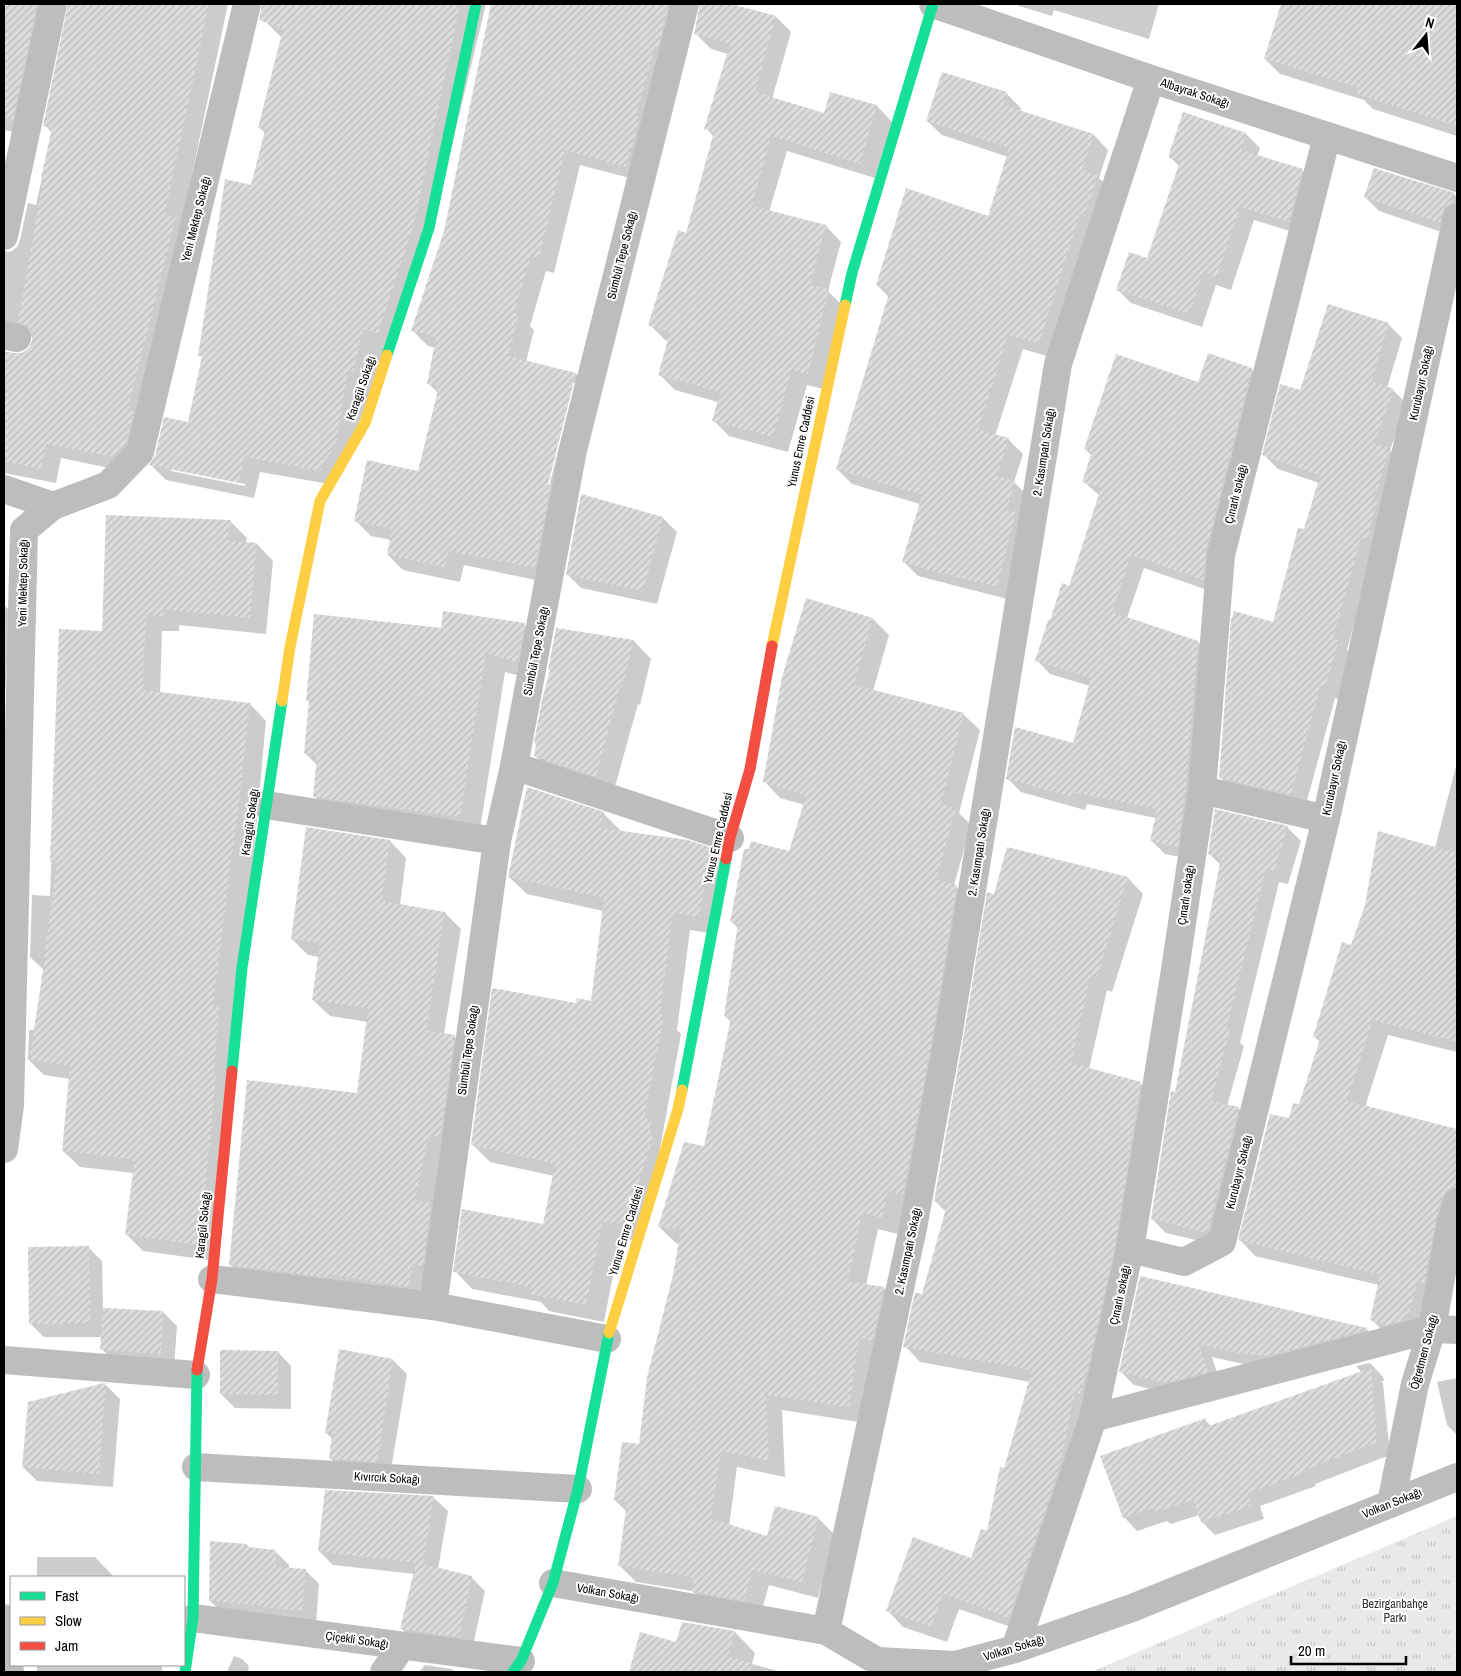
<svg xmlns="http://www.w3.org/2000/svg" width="1461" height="1676" font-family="'Archivo Narrow',sans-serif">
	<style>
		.park { fill: url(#park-tufts) }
		.shadow { fill: #0003; fill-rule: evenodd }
		.building { fill: url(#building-hatch) }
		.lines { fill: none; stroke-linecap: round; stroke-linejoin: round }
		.street { stroke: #bdbdbd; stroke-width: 28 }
		.fast { stroke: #16e098; stroke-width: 11 }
		.slow { stroke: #ffcf43; stroke-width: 11 }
		.jam { stroke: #f24e42; stroke-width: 11 }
		.labels { text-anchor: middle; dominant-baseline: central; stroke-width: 4; stroke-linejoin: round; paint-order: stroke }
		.street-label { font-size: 12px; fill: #000; stroke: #fff }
		.park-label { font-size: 12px; fill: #2e2e2e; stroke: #fff }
	</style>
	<defs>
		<pattern id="park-tufts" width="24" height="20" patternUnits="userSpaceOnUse" patternTransform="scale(1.25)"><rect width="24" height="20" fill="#e9e9e9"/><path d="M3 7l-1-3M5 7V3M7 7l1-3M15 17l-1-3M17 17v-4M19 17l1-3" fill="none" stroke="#c6c6c6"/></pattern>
		<pattern id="building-hatch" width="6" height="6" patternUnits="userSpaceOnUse" patternTransform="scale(1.25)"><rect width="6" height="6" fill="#dcdcdc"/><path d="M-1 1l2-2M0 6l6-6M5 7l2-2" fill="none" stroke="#bbb"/></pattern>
	</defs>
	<rect width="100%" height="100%" fill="#fff"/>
	<polygon class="park" points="1457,1516 1457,1672 1091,1672"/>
	<g class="shadow">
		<path d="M4 4H228L129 472 61 458 56 483 4 473V251L10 252 17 247 20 240 28 203 36 205 52 133 45 125 70 7 69 4H63L28 135 4 130ZM24 335 33 337 30 349 22 354H13L4 352V347Z"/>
		<path d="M271 4H681L641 181 580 165 554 273 546 271 530 326 534 330 526 362 576 374 591 389 550 583 464 565 460 582 403 570 388 555 391 540 371 536 356 521 419 472 439 394 428 383 436 348 428 346 413 331 446 232 492 4H486L429 240 335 485 260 472 254 498 166 480 151 465 189 424 203 359 200 355 252 187 265 133 259 127 282 38 266 22ZM572 383H575L548 491 545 490ZM171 468 245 484V486L171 471Z"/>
		<polygon points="701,4 714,6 715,4 726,4 776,17 791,32 772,99 825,115 877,106 892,122 875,178 787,151 769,212 826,226 841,242 828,291 843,306 823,389 807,385 788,452 729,436 713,420 718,402 675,390 659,374 669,341 665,340 650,325 686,234 714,137 706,128 728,54 711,49 695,33"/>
		<polygon points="1013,4 1159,4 1149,39 1054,10 1052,16"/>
		<polygon points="1283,4 1457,4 1457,136 1373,109 1364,100 1280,74 1265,59"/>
		<polygon points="1006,93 1021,108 1020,111 1094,135 1108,150 1099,178 1112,191 1053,358 1023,349 995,436 1008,439 1023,454 1014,482 1029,497 1011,600 918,576 903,561 920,504 852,484 837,469 889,297 877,285 989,218 1008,157 942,135 927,121"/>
		<polygon points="1184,114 1246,134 1260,148 1257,156 1302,170 1316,184 1303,235 1254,220 1231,290 1216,285 1202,327 1131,303 1118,290 1148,259 1179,166 1169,156"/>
		<polygon points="1454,194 1457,197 1457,224 1453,236 1379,211 1365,197"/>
		<polygon points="1388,324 1402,338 1387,388 1393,390 1407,404 1390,450 1403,463 1374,552 1347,650 1352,655 1340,699 1335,698 1305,808 1234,791 1220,777 1305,531 1319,483 1278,469 1264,455 1301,392"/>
		<polygon points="1251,369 1264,383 1216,593 1144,568 1127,618 1198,642 1211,656 1191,859 1165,854 1151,840 1156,818 1087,804 1085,810 1021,792 1007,778 1073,745 1090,686 1050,674 1037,660 1051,622 1070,587 1100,496 1084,482 1092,456 1085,449 1199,383"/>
		<polygon points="582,495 663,518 677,532 657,604 581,588 567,574"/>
		<polygon points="107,517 231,522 247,538 246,543 257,544 273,561 266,634 179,625 179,631 162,631 160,694 250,704 266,721 216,1261 143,1251 127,1235 134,1173 80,1167 63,1151 70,1079 44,1075 28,1059 29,1030 35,1030 44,970 30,957 32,895 50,896 60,630 103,632"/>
		<polygon points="4,605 10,611 4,713"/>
		<polygon points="873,619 889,635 873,691 963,714 980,730 959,813 971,825 954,885 973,902 898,1234 878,1229 866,1285 884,1288 900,1304 865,1423 782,1410 785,1477 737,1467 729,1526 768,1537 818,1518 835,1535 818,1598 769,1585 760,1616 709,1607 692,1591 636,1582 620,1566 627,1512 615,1500 640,1446 680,1244 676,1243 659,1227 705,1147 731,1022 725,1016 738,928 731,921 790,852 805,805 780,798 764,781"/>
		<polygon points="524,625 543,643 536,680 505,672 479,835 333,815 314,796 317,765 305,753 310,703 307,700 442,630"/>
		<polygon points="634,641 651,659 640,705 638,704 613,794 553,773 535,756"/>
		<polygon points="1457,762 1457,1052 1388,1035 1365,1107 1457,1130 1457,1213 1423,1335 1387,1335 1371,1319 1379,1285 1255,1256 1240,1240 1290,1119 1300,1106 1320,1042 1314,1036 1352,946 1435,848"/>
		<polygon points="603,813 621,831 711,850 729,867 716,934 690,930 677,1030 681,1034 643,1241 620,1239 604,1322 549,1311 541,1302 472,1289 455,1271 544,1226 554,1176 490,1162 472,1144 577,1004 592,1002 603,911 527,894 509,877"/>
		<polygon points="1287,827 1301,841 1288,884 1279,882 1240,1043 1244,1046 1227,1106 1238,1108 1252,1122 1221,1246 1166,1233 1152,1219 1221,865 1209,854"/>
		<polygon points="390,841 406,858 400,905 445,913 461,929 444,1034 454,1036 470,1053 425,1302 247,1281 230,1265 358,1095 368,1022 330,1016 313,1000 319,957 308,955 292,939"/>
		<polygon points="1008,848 1128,878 1143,894 1112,992 1107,990 1089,1069 1140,1083 1156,1099 1130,1262 1025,1632 959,1609 947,1642 903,1627 888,1611 971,1560 988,1533 1030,1382 920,1362 905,1346 923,1295 946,1212 935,1201 995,895"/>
		<polygon points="88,1247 102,1261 103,1310 163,1312 177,1326 174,1367 115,1363 102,1349 102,1337 44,1337 30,1323"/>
		<polygon points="1141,1278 1366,1329 1380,1343 1252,1366 1212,1357 1221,1385 1180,1396 1134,1385 1120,1371"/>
		<polygon points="278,1352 291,1366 291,1409 235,1408 221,1394"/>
		<polygon points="393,1360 407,1374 390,1475 344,1472 331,1459 333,1439 326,1433"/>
		<polygon points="1370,1363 1383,1377 1384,1381 1381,1381 1383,1383 1390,1455 1315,1484 1316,1486 1260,1506 1264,1519 1215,1535 1202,1522 1199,1515 1171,1524 1167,1521 1137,1531 1124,1517 1205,1420 1212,1427 1362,1373 1356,1366"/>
		<polygon points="1457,1378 1457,1435 1447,1425 1437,1382"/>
		<polygon points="106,1385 120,1399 113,1487 37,1481 23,1467"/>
		<polygon points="434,1498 448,1511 438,1569 471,1577 485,1591 472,1650 416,1643 402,1629 415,1574 333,1565 319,1551"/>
		<polygon points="247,1545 251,1549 275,1551 289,1565 289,1569 306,1571 319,1584 316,1624 224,1614 210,1601"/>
		<polygon points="37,1557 95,1557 114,1577 37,1577"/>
		<polygon points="735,1632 755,1653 752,1664 782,1672 630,1672 640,1634 677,1644"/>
		<polygon points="234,1656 242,1659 249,1666 248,1672 227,1672"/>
		<rect x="37" y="1665" width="125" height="7"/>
		<polygon points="425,1665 452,1669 455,1672 419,1672"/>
	</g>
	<g class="building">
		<polygon points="4,4 37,4 13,120 4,118"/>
		<polygon points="68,4 209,4 165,214 176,217 128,410 134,411 126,444 113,457 46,444 41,469 4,461 4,351 14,353 22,353 29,348 32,341 32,334 28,327 18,322 43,179 41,178 52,128 43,126"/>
		<polygon points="262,4 460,4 414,224 378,333 363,329 353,372 348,371 336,442 320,471 244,457 239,483 149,465 155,456 164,417 188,422 202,356 198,356 225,179 251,185 265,130 258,128 283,29 259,20"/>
		<polygon points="491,4 669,4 658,48 655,47 636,116 640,117 626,167 565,150 539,258 531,256 514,313 519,314 508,356 576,373 548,485 551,485 535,568 449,551 445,567 387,555 392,529 354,521 367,460 418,471 439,386 427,384 436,337 411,331 444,231"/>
		<polygon points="700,4 731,4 776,16 755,92 824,113 830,92 877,105 860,164 771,136 752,206 826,225 810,285 829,289 808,374 792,370 773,437 712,421 720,392 658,375 670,332 648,325 678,230 686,233 714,132 704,129 730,44 694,34"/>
		<polygon points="1281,4 1457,4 1457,126 1357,94 1359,88 1264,59"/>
		<polygon points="942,72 1007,92 1003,105 1094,134 1082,170 1098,175 1085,216 1080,214 1039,344 1008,335 978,430 1009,438 997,476 1015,481 1007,510 1016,512 997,587 932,571 902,562 922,495 836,469 890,290 876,285 906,188 988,216 1009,148 926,121"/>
		<polygon points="1183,112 1246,133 1241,150 1303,169 1289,222 1240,207 1217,277 1203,272 1189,314 1116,290 1129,252 1147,258 1180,161 1168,157"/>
		<polygon points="1374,168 1455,193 1451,203 1445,207 1442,213 1440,223 1364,197"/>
		<polygon points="1328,304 1389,323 1372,381 1394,389 1374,443 1390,448 1374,498 1378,499 1367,540 1361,538 1333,639 1339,640 1326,686 1321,685 1291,795 1219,778 1231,620 1234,611 1273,622 1298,528 1304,529 1320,475 1262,455 1280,384 1300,390"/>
		<polygon points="1208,353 1252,368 1206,551 1203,580 1131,555 1112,612 1198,641 1186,788 1178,847 1150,841 1157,809 1073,792 1072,797 1006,779 1015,727 1073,743 1091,678 1035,661 1048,620 1050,620 1062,583 1069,586 1101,488 1082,482 1092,452 1084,449 1116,354 1198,382"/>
		<polygon points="581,494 663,517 643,591 566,575"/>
		<polygon points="106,515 231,520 227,540 257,543 250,618 163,609 163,616 146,615 143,690 250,703 237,822 227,886 228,887 213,1006 219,1006 214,1076 216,1076 200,1245 125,1235 134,1163 133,1163 133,1159 62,1151 70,1066 29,1060 40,991 57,862 50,862 59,629 102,631"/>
		<polygon points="806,598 873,618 854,685 964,713 941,804 956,808 936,879 957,885 933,1034 903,1195 888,1191 882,1218 862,1213 848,1281 884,1287 873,1341 859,1338 849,1407 766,1395 769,1461 721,1451 711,1519 767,1536 775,1506 819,1517 802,1582 753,1570 744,1601 691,1591 695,1578 618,1566 627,1502 614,1500 622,1442 639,1444 647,1377 673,1275 681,1229 658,1227 684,1142 704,1146 731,1018 724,1016 738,923 730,922 744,849 749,849 751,841 789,851 806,796 763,782 782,677"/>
		<polygon points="443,611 525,623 518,662 486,654 460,817 313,797 317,755 304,753 309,701 306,701 314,614 441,628"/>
		<polygon points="556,628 634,640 622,688 620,687 596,777 534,756 536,744 534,743 542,700 550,670 548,670"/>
		<polygon points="527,787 604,812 600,828 688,840 712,848 699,917 673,913 660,1014 664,1015 644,1119 651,1119 650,1136 653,1137 626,1224 602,1222 586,1305 530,1294 531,1287 453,1272 462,1209 543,1224 555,1164 471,1145 492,988 576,1003 577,998 591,1001 604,898 508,877"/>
		<polygon points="1215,809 1288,826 1274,871 1266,869 1226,1030 1230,1031 1211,1101 1239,1107 1208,1231 1206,1233 1151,1219 1171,1091 1175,1092 1221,858 1208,854"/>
		<polygon points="306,827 390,840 382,901 445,912 426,1030 455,1035 440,1138 429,1135 415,1200 431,1203 423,1266 413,1264 409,1287 331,1275 331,1278 229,1265 247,1080 357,1093 368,1008 312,1000 320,943 291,939"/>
		<polygon points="1378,831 1457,853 1457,1042 1373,1020 1347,1101 1457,1129 1457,1187 1447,1190 1442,1198 1436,1219 1424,1283 1418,1281 1407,1319 1387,1325 1370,1320 1380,1275 1238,1240 1270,1114 1289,1118 1293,1103 1299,1104 1320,1039 1313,1037 1342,942 1351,945 1365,905"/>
		<polygon points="1007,847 1128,877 1097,977 1091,975 1071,1063 1141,1082 1115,1246 1089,1365 1079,1397 1076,1389 1059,1470 1009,1618 943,1594 931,1627 886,1611 913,1537 971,1558 981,1529 987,1531 1000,1467 1004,1468 1032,1370 903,1347 915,1292 922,1294 947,1205 934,1201 963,1040 987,892 994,894"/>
		<polygon points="89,1246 90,1323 29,1324 28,1247"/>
		<polygon points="1140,1276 1367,1328 1367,1330 1267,1356 1237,1353 1199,1344 1208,1372 1166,1383 1119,1372"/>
		<polygon points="103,1308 163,1311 161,1354 100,1350"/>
		<polygon points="339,1349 393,1359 377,1462 329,1459 332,1434 325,1433"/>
		<polygon points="220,1350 278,1351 278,1395 220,1394"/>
		<polygon points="1371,1368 1377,1442 1303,1471 1304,1473 1248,1493 1252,1506 1201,1522 1193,1500 1156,1512 1155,1507 1123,1518 1100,1456 1206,1418 1203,1428"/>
		<polygon points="104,1383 106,1384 99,1474 22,1467 28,1402"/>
		<polygon points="325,1490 434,1496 423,1564 419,1563 472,1576 459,1637 400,1629 416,1563 318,1551"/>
		<polygon points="210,1541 247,1544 247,1547 276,1550 276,1567 306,1569 302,1611 259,1607 259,1605 209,1601"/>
		<polygon points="682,1622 735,1631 728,1656 751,1663 750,1672 629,1672 640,1632 676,1642"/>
	</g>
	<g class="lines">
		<g class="street">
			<polyline points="933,4 1151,79 1457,178"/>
			<polyline points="4,236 53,4"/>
			<polyline points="4,335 17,338"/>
			<polyline points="4,489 53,506"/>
			<polyline points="514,766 730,838"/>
			<polyline points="1202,790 1326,819"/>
			<polyline points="266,805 497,841"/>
			<polyline points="4,1149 10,1105 24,530 53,506 108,485 140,452 247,4"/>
			<polyline points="1130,1249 1184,1262 1222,1242 1326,819 1457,217"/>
			<polyline points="212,1279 433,1306 607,1339"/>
			<polyline points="433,1306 497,841 514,766 573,450 685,4"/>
			<polyline points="4,1360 196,1375"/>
			<polyline points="1093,1418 1432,1329 1457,1330"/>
			<polyline points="196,1467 578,1489"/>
			<polyline points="1391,1503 1415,1384 1432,1329 1451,1222 1457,1202"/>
			<polyline points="553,1583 826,1631 877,1661 955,1665 1015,1649 1132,1608 1457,1477"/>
			<polyline points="4,1618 10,1672"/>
			<polyline points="193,1618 521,1661"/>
			<polyline points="826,1631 913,1228 948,1037 1058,364 1151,79"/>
			<polyline points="1015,1649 1093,1418 1130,1249 1175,970 1202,790 1221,555 1327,136"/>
			<polyline points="384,1672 402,1646"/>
		</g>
		<g class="fast">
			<polyline points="845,305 852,273 933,4"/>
			<polyline points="387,355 429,228 476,4"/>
			<polyline points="232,1071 242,968 282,701"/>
			<polyline points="682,1090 726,859"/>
			<polyline points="185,1672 193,1618 197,1370"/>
			<polyline points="513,1672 521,1661 553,1583 578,1489 609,1333"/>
		</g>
		<g class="slow">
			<polyline points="772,646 845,305"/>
			<polyline points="282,701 290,647 320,501 365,423 387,355"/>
			<polyline points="609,1333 678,1109 682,1090"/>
		</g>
		<g class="jam">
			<polyline points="726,859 730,838 750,769 772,646"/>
			<polyline points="197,1370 212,1279 232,1071"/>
		</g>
	</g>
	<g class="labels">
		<g class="street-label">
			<text transform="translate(1195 93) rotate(18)">Albayrak Sokağı</text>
			<text transform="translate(196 219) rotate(-76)">Yeni Mektep Sokağı</text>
			<text transform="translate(622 255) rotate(-76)">Sümbül Tepe Sokağı</text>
			<text transform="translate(1421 383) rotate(-78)">Kurubayır Sokağı</text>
			<text transform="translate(361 388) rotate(-71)">Karagül Sokağı</text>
			<text transform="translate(801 442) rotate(-78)">Yunus Emre Caddesi</text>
			<text transform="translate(1044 452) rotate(-81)">2. Kasımpatı Sokağı</text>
			<text transform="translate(1236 494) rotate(-76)">Çınarlı sokağı</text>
			<text transform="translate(23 583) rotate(-89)">Yeni Mektep Sokağı</text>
			<text transform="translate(536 651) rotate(-79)">Sümbül Tepe Sokağı</text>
			<text transform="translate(1334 778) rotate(-78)">Kurubayır Sokağı</text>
			<text transform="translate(250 822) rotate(-82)">Karagül Sokağı</text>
			<text transform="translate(718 838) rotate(-77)">Yunus Emre Caddesi</text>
			<text transform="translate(979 852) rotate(-81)">2. Kasımpatı Sokağı</text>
			<text transform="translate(1186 895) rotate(-82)">Çınarlı sokağı</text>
			<text transform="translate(468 1050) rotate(-82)">Sümbül Tepe Sokağı</text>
			<text transform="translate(1239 1172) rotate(-76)">Kurubayır Sokağı</text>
			<text transform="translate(203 1225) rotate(-84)">Karagül Sokağı</text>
			<text transform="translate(626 1231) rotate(-73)">Yunus Emre Caddesi</text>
			<text transform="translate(908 1251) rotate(-78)">2. Kasımpatı Sokağı</text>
			<text transform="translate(1120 1295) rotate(-78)">Çınarlı sokağı</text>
			<text transform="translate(1424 1352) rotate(-75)">Öğretmen Sokağı</text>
			<text transform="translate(387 1478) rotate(3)">Kıvırcık Sokağı</text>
			<text transform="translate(1392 1503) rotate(-22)">Volkan Sokağı</text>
			<text transform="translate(608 1593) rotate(10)">Volkan Sokağı</text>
			<text transform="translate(357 1640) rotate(8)">Çiçekli Sokağı</text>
			<text transform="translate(1014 1648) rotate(-17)">Volkan Sokağı</text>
		</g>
		<g class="park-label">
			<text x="1395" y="1604">Bezirganbahçe<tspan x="1395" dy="14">Parkı</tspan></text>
		</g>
	</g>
	<rect width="1461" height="1676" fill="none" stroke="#000000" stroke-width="10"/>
	<rect x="10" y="1576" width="175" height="90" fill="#ffffff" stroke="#999999"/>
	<rect x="20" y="1592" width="25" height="8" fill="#16e098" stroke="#999999"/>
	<text x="55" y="1601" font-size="15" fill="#000000">Fast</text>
	<rect x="20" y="1617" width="25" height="8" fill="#ffcf43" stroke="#999999"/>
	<text x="55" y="1626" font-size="15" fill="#000000">Slow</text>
	<rect x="20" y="1642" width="25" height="8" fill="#f24e42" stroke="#999999"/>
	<text x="55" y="1651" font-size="15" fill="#000000">Jam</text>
	<g transform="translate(1426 35) rotate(17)" stroke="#ffffff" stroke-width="4" paint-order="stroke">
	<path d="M0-4L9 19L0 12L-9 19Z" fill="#000000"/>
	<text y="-8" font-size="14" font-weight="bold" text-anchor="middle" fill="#000000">N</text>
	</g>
	<path d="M1291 1656v8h115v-8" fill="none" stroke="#000000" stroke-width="2.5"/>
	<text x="1298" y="1656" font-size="15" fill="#000000" stroke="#ffffff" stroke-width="4" paint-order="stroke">20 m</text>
</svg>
